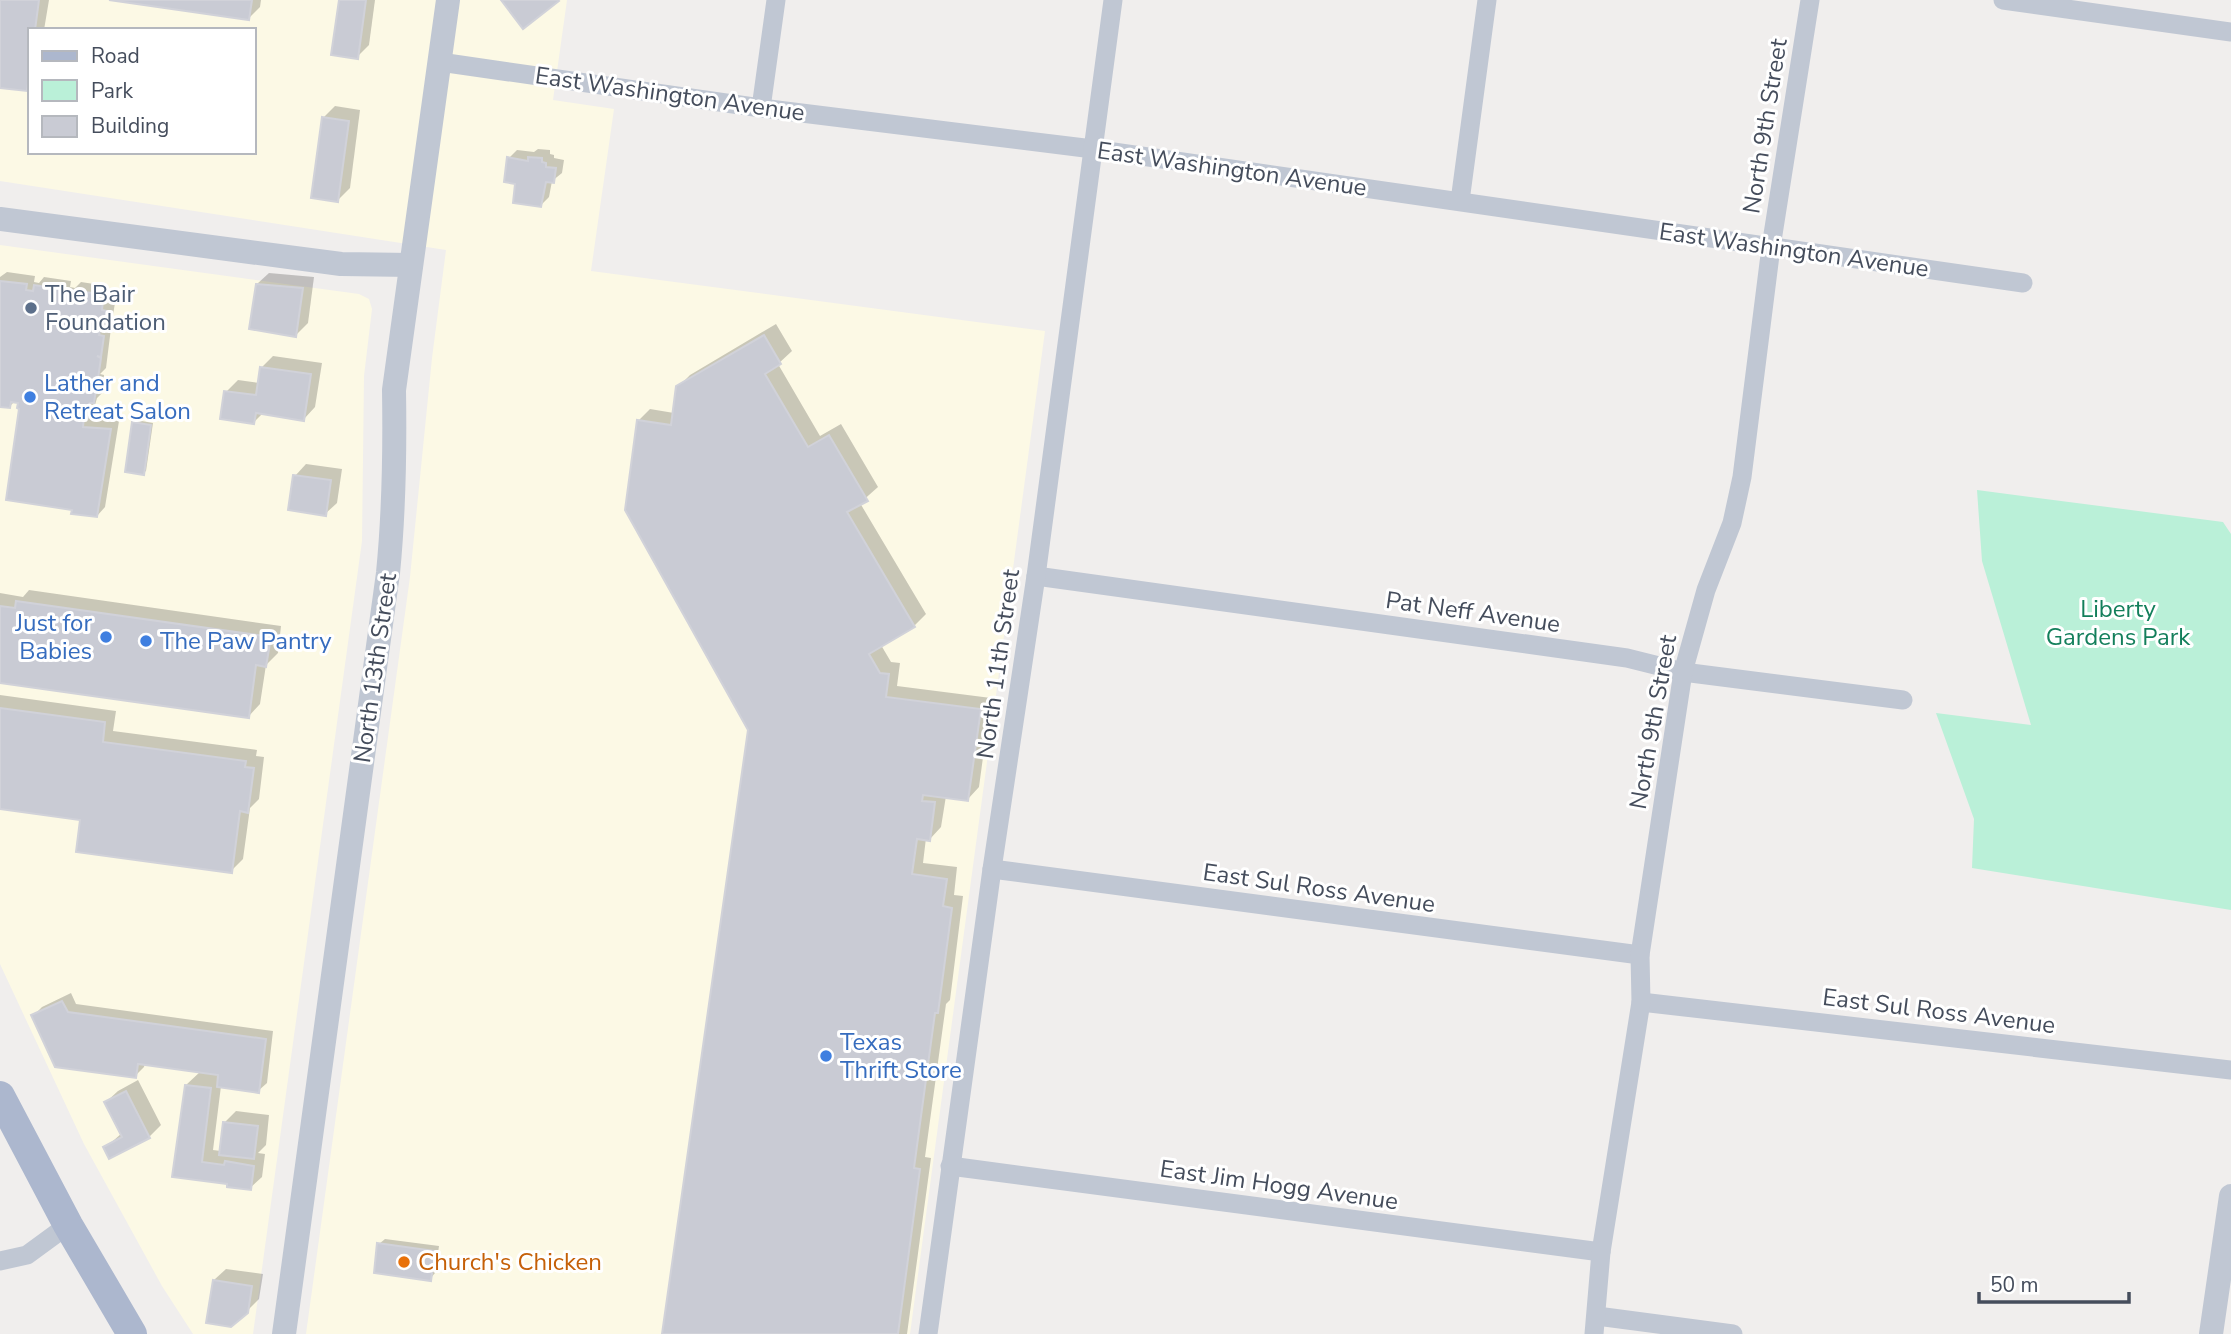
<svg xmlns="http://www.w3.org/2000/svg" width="2231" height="1334" font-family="'Nunito Sans',sans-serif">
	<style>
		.commercial { fill: #fcf9e5; fill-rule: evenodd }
		.green { fill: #baf0d8 }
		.shadow { fill: #0003 }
		.building { fill: #c9cbd4; stroke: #d1d2d9; stroke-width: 2 }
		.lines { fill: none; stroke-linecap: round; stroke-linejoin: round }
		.minor { stroke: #c0c7d3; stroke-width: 19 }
		.tertiary { stroke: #c0c7d3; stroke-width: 24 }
		.primary { stroke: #acb7ce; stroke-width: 30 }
		.service-dot { fill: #5c6f8a; stroke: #fff; stroke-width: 2.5 }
		.shop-dot { fill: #3f7fe0; stroke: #fff; stroke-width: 2.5 }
		.food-dot { fill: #e8710a; stroke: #fff; stroke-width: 2.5 }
		.labels { text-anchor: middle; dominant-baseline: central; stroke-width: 6; stroke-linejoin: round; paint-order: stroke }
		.street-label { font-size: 24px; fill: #454d5c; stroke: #fff }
		.service-label { font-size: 24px; fill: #4e5e75; stroke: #fff; text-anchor: start }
		.shop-label { font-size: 24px; fill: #366cbe; stroke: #fff; text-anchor: start }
		.park-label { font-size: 24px; fill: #137f5b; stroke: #fff }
		.food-label { font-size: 24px; fill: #c56008; stroke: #fff; text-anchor: start }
	</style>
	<rect width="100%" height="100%" fill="#f0eeed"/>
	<g class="commercial">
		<path d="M0 0H567L553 100 614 109 591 271 1045 331 910 1334H306L410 577 432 358 446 250 0 181ZM30 30H254V152H30Z"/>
		<polygon points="0,245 359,294 369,299 372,309 364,376 362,541 253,1334 193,1334 162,1286 84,1144 0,964"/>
	</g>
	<polygon class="green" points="1977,490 2223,522 2231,534 2231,910 1972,868 1974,819 1936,713 2031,725 1982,561"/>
	<g class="shadow">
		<polygon points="0,0 49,0 44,30 30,30 30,86 26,89 0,86"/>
		<polygon points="116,0 261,0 260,7 248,19"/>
		<polygon points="340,0 375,0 369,45 357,57"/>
		<polygon points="335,106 360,110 350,188 338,200 323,118"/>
		<polygon points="538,149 550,150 550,154 554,155 554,158 564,160 562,173 552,181 549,197 540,206 517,183 509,158 517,150 534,152"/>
		<polygon points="7,272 35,276 34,282 39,283 44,277 71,281 70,287 75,288 81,282 107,286 106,292 111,292 109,302 115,303 112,321 106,327 111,328 106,368 100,374 104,375 102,393 97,398 91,419 119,421 105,507 97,516 74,508 20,401 15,401 10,406 0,405 0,277"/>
		<polygon points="269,273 314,277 308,323 296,335 257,284"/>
		<polygon points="776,324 792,351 778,364 820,436 841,424 878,487 860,503 926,614 914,626 881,645 891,662 900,663 897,686 991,698 979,787 968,799 946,796 941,827 930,839 926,838 923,863 957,867 954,895 963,896 950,1000 946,1004 925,1157 931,1158 907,1334 663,1334 749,729 638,421 650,409 674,413 678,387 690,375"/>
		<polygon points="273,356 322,363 315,407 304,419 263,413 254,422 226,392 238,380 259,383 261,368"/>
		<polygon points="136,420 153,423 146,471 143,473 134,422"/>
		<polygon points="306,464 342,469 337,503 325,514 295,476"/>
		<polygon points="29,590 281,626 278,653 266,665 260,704 249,716 0,681 0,593 23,597"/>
		<polygon points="0,695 116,711 113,731 257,750 256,756 264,757 259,799 250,808 243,859 231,871 82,819 0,808"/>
		<polygon points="71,993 76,1004 273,1031 267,1083 258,1091 221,1086 213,1150 221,1151 225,1122 236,1111 269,1115 266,1145 258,1153 265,1154 262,1177 250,1188 229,1183 174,1175 186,1085 201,1071 145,1063 144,1067 135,1076 33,1016 42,1007"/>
		<polygon points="138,1080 161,1125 149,1137 110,1157 105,1148 122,1133 106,1102 118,1091"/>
		<polygon points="385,1239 439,1246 435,1273 430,1279 379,1244"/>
		<polygon points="226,1269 263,1274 259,1299 247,1311 214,1280"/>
	</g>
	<g class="building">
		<polygon points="0,0 39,0 35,30 30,30 30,69 27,91 0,88"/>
		<polygon points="109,0 252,0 249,20"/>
		<polygon points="339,0 366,0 358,59 331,55"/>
		<polygon points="501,0 558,0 559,1 523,29"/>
		<polygon points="322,117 349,121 338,202 311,198"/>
		<polygon points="507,157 528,161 528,157 542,158 542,162 546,163 546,167 556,168 554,183 546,182 541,207 513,203 515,184 504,182"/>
		<polygon points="0,281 27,284 26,290 33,291 34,285 63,289 62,295 70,296 70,290 100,294 99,300 103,300 102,310 107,311 104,331 100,331 99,335 104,336 101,357 97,356 101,358 98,379 94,378 93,383 97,383 94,403 90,403 88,418 84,417 83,427 111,429 97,517 71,514 72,510 6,500 19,409 17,408 18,403 11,402 10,408 0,407"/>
		<polygon points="256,284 303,288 296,337 249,329"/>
		<polygon points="764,335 781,364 765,374 808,447 829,435 868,501 847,512 915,627 869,654 880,673 889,674 886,697 981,709 968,801 923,795 922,801 935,802 930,841 917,839 912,874 947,879 943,906 952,908 938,1013 935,1013 914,1168 920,1169 898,1334 662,1334 748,730 625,510 637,420 671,425 676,386"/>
		<polygon points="260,367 311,374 304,421 256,413 254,424 220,419 224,391 256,395"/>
		<polygon points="132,422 151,425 144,475 125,472"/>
		<polygon points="293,475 331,480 326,516 288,510"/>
		<polygon points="16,601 271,637 266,667 256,665 249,718 0,683 0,606 15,608"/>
		<polygon points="0,708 105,722 103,742 246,761 245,767 254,768 248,813 240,811 232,873 76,852 80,820 0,809"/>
		<polygon points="62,1001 68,1012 266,1039 259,1093 217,1087 218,1075 138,1064 136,1078 55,1067 31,1015"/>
		<polygon points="185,1085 211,1088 202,1162 224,1165 225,1161 254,1166 251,1190 227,1187 227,1184 172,1177"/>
		<polygon points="126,1091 150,1138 109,1159 103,1147 122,1137 104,1102"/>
		<polygon points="223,1122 258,1126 254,1159 219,1155"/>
		<polygon points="377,1243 435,1251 431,1281 374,1273"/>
		<polygon points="213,1280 252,1286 248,1313 231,1327 206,1323"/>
	</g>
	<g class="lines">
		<g class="minor">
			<polyline points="2003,0 2231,32"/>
			<polyline points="440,62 761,108 1093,149 2023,283"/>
			<polyline points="761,108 776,0"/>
			<polyline points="1460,201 1487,0"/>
			<polyline points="1036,576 1627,658 1683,672 1903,700"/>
			<polyline points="992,869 1640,955"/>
			<polyline points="1641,1002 2231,1070"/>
			<polyline points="950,1166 1601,1252"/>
			<polyline points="0,1261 27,1255 68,1225"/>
			<polyline points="1597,1316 1733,1334"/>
			<polyline points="928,1334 992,869 1036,576 1113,0"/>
			<polyline points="1594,1334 1601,1252 1641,1002 1640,955 1683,672 1706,590 1732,523 1742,477 1771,247 1810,0"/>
		</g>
		<g class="tertiary">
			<polyline points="0,219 341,264 411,265"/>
			<path d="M284 1334 388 573C394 512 395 451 394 390L448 0"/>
			<polyline points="2211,1334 2231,1196"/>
		</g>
		<polyline class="primary" points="0,1096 68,1225 132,1334"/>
	</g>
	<circle class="service-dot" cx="31" cy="308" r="7"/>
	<g class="shop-dot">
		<circle cx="30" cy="397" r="7"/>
		<circle cx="106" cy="637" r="7"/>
		<circle cx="146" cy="641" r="7"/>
		<circle cx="826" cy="1056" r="7"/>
	</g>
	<circle class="food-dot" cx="404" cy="1262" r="7"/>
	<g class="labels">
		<g class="street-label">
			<text transform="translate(670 94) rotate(8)">East Washington Avenue</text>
			<text transform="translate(1765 126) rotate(-81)">North 9th Street</text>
			<text transform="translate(1232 169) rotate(8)">East Washington Avenue</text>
			<text transform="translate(1794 250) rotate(8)">East Washington Avenue</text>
			<text transform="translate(1473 612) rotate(8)">Pat Neff Avenue</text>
			<text transform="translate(998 664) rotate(-82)">North 11th Street</text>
			<text transform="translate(375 668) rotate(-82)">North 13th Street</text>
			<text transform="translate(1653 722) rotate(-80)">North 9th Street</text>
			<text transform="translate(1319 888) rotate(8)">East Sul Ross Avenue</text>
			<text transform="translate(1939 1011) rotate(7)">East Sul Ross Avenue</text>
			<text transform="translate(1279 1185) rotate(8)">East Jim Hogg Avenue</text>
		</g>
		<g class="service-label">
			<text x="45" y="294">The Bair<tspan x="45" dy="28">Foundation</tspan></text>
		</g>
		<g class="shop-label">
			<text x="44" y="383">Lather and<tspan x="44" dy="28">Retreat Salon</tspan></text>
			<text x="92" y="623" text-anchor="end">Just for<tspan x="92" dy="28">Babies</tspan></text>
			<text x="160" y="641">The Paw Pantry</text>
			<text x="840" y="1042">Texas<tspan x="840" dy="28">Thrift Store</tspan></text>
		</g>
		<g class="park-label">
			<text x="2118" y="609">Liberty<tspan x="2118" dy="28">Gardens Park</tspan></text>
		</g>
		<g class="food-label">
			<text x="418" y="1262">Church's Chicken</text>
		</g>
	</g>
	<rect x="28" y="28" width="228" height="126" fill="#ffffff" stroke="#b5b8be" stroke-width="2"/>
	<rect x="42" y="51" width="35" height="10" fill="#acb7ce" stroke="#b5b8be" stroke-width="2"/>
	<text x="91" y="63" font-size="21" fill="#454d5c">Road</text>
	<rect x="42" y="80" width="35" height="21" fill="#baf0d8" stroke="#b5b8be" stroke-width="2"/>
	<text x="91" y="98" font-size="21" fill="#454d5c">Park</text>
	<rect x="42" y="116" width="35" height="21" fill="#c9cbd4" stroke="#b5b8be" stroke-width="2"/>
	<text x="91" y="133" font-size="21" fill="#454d5c">Building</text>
	<path d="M1979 1292v10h150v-10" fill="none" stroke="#454d5c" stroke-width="3.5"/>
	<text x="1990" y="1292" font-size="21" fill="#454d5c" stroke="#ffffff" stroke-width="5" paint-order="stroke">50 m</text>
</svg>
